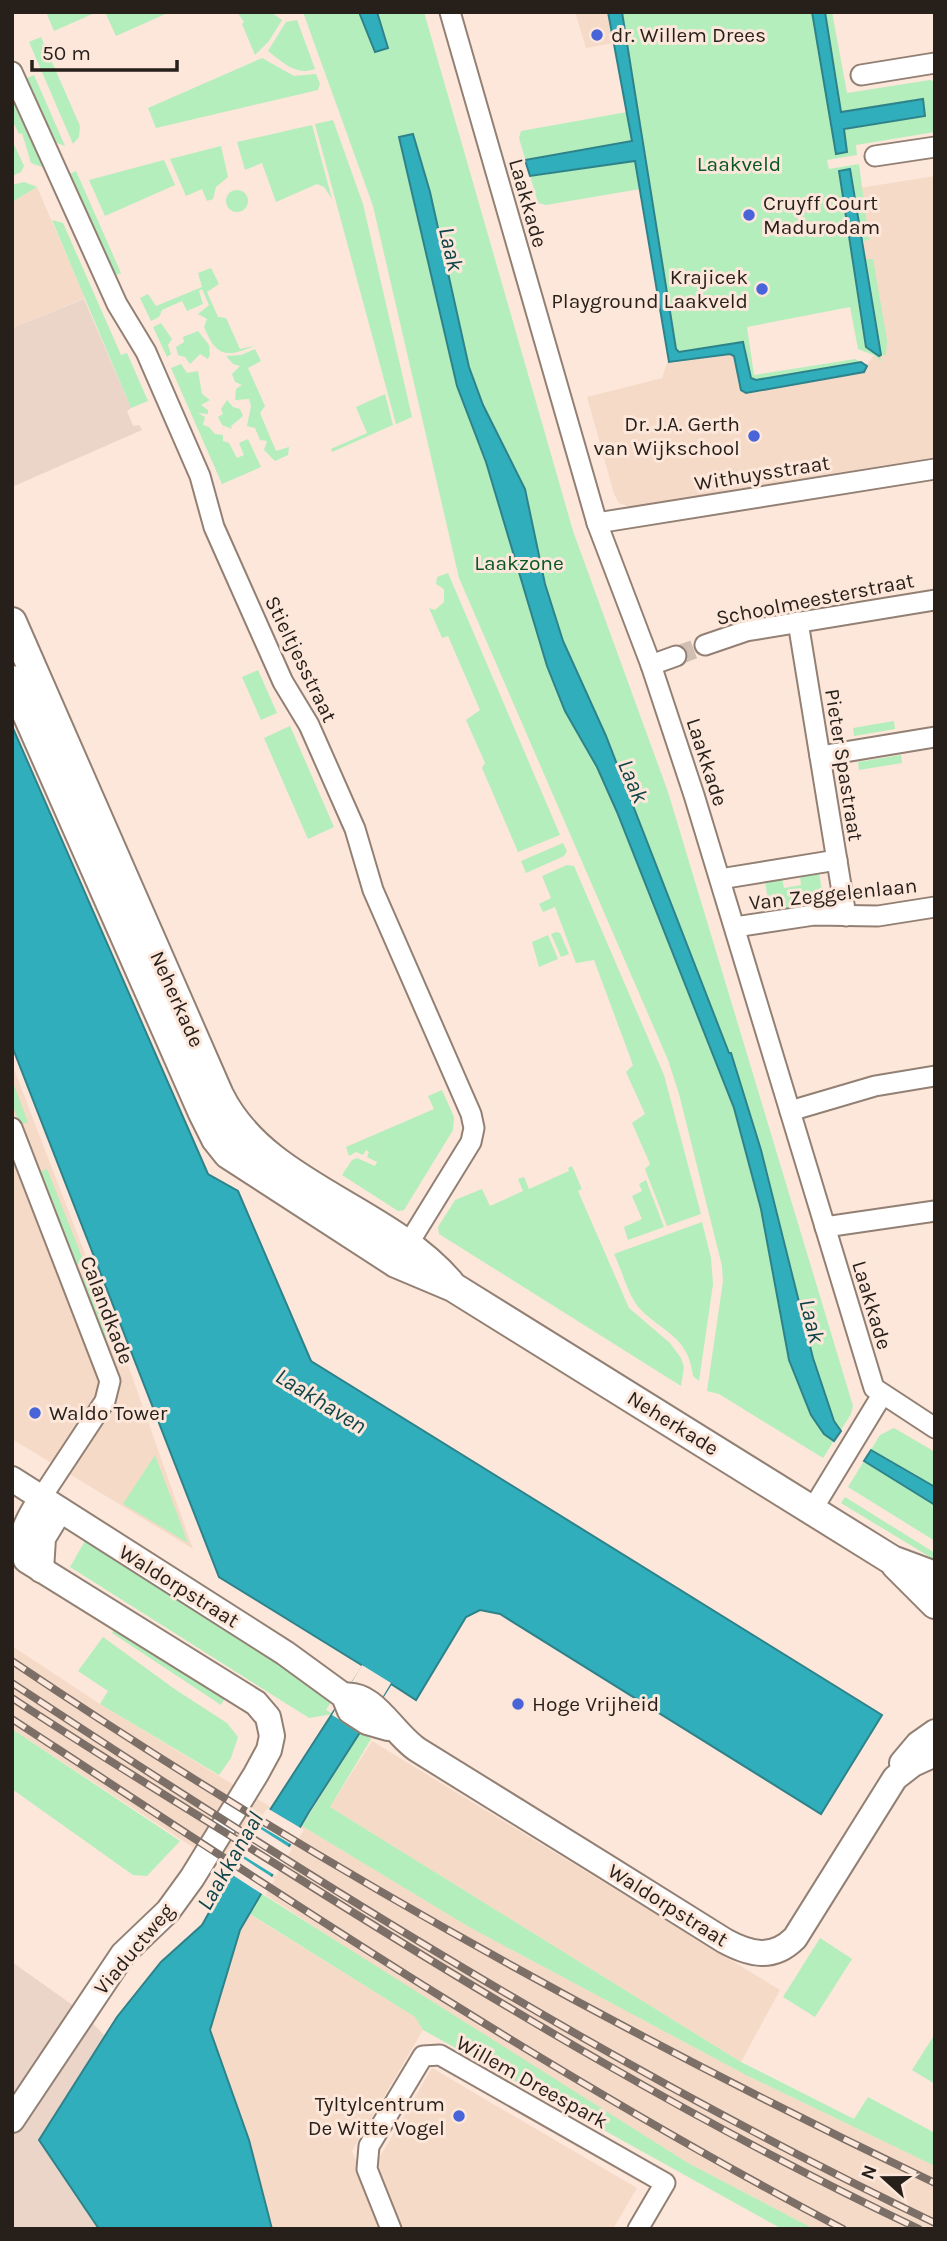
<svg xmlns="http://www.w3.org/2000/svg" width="947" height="2241" font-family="Karla,sans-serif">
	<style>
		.built { fill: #f6dac8 }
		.industrial { fill: #ead5c8 }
		.green { fill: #b3eebc }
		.water { fill: #31aebb; stroke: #2e838b; stroke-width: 2 }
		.pier { fill: #fce7da }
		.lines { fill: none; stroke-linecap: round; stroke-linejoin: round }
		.minor-tunnel { stroke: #d1bfb4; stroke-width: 19; stroke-dasharray: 19 10; stroke-linecap: butt }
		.minor-casing { stroke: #938074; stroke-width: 23 }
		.tertiary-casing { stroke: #938074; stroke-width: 28 }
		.secondary-casing { stroke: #938074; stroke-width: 32 }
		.minor { stroke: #fff; stroke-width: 19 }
		.tertiary { stroke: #fff; stroke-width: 24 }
		.secondary { stroke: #fff; stroke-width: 28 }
		.rail-casing { stroke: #7c6f67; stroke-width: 8 }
		.rail { stroke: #fce7da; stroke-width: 5; stroke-dasharray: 16; stroke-linecap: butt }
		.poi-dot { fill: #4864d8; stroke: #fce7da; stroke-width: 2.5 }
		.labels { text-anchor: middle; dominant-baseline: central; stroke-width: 6; stroke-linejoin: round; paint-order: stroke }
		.poi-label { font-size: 21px; fill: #261f1a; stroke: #fce7da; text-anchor: start }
		.park-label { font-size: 21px; fill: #075724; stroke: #fce7da }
		.street-label { font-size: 21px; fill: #261f1a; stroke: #fce7da }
		.water-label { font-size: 23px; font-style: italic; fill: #0f454a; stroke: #fce7da }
	</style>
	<rect width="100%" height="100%" fill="#fce7da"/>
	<g class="built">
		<polygon points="575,12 608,12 614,43 586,48"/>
		<polygon points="935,176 935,457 630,507 619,503 614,494 587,397 662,378 668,360 673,363 730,354 734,356 741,389 745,393 865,368 873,356 881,355 853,189"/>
		<polygon points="37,187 85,298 12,328 12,202"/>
		<polygon points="12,1064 132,1376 193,1549 12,1439"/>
		<polygon points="12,1646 100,1704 469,1927 746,2075 935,2166 935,2229 814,2229 688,2163 425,1999 12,1729"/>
		<polygon points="372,1741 780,1990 741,2062 330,1807"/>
		<polygon points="249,1914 415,2017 423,2030 352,2151 384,2229 272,2229 249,2140 210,2030 240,1930"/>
		<polygon points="432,2068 637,2188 613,2229 401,2229 375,2165"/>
	</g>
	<g class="industrial">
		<polygon points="84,299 131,408 127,411 133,426 139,425 142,430 12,487 12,328"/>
		<polygon points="12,1962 81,2011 166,2100 236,2229 12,2229"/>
	</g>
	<g class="green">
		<polygon points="46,12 97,12 54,31"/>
		<polygon points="105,12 170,12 116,36"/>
		<polygon points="237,12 271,12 282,20 269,41 255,55 242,24 244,22"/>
		<polygon points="303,12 424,12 573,531 668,792 853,1406 851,1414 823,1458 719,1394 707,1391 723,1281 722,1266 679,1094 668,1060 459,578 373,206"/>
		<polygon points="622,12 812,12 836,154 843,130 925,115 922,99 841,112 825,12 832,12 847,93 930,80 935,82 935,132 856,145 857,155 827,160 829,169 859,164 869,240 862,241 850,170 839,171 866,347 880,356 881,362 876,356 858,349 850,307 747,327 754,375 855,359 861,362 756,380 751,378 745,345 741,342 679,352 676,349"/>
		<path d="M297 20 315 69C295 76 283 62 268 51L286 22Z"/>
		<polygon points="41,37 80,126 79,137 73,144 29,42"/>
		<polygon points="262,58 294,76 316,74 320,84 318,90 156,128 148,108"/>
		<polygon points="34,75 65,146 52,141 25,79"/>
		<polygon points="12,95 41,160 42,167 31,163 22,133 19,134 12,120"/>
		<polygon points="627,112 632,142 526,160 535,176 635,160 640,189 546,205 538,203 519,138 521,131"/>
		<polygon points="333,120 363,204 412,417 396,424 315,124"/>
		<polygon points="312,125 332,199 324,187 317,184 276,202 262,163 245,170 237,142"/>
		<polygon points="12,140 24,166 21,172 12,176"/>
		<polygon points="221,146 228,177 216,187 213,199 207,201 202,189 186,196 170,159"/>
		<polygon points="164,160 175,185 105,216 89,180"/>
		<polygon points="76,171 121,273 111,277 67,175"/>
		<polygon points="24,182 37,187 12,202 12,185"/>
		<circle cx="237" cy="201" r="11"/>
		<polygon points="52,220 63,223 121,355 127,353 148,401 131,408"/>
		<polygon points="865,259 873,259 887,340 886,355 881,355"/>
		<path d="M211 268 219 284 207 292 218 317 226 318 240 349 254 346C224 359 216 355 204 327L207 319 198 314 209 305 202 289 199 291 203 304 187 311 182 301 162 310 159 317 151 321 140 298 148 294 156 306 202 287 198 273Z"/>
		<polygon points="161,323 172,339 168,345 171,354 167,357 153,327"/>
		<polygon points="198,331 209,345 210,355 208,359 200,354 190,364 185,357 178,355 176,347 184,342 183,337"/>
		<polygon points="255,349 261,361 248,368 265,406 260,413 276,451 289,447 288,455 275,461 264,450 267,441 260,440 255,428 247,426 251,406 249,399 235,400 236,389 242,385 235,382 232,374 240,366 233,364 226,356 241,355"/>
		<polygon points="181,364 187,373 198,371 202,394 210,400 201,405 208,410 208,414 198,413 205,417 203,425 209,427 215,434 223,435 223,441 229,443 237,458 244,455 239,443 248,439 261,467 222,484 171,368"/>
		<polygon points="385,394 393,425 332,452 331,449 367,433 356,407"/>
		<polygon points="227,400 233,407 240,409 243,416 231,426 232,429 222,425 218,417 223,414 221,409"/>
		<polygon points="448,573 560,835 518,852 482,768 485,763 466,720 480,710 448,636 442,638 429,608 435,610 444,602 444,589 436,584 437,577"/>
		<polygon points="258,670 277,713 261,720 242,677"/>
		<polygon points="894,721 895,729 854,736 853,728"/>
		<polygon points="290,726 334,827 308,839 264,738"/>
		<polygon points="901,755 902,763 859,770 858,762"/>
		<polygon points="563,843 567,851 564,856 526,873 521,861"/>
		<polygon points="567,865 574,866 664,1075 701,1214 667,1226 645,1169 650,1164 632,1123 645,1114 626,1072 633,1065 594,960 576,963 555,907 543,912 539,904 551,898 542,876"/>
		<polygon points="819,872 824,904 770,913 765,881 782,878 784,888 801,885 800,875"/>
		<polygon points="556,932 560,933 569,954 561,957 551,934"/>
		<polygon points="548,935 558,959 539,967 532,942"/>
		<polygon points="12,1080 28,1122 20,1125 12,1104"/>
		<polygon points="442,1090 454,1117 453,1130 404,1210 398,1211 342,1175 352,1160 357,1158 375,1166 377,1162 367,1157 369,1152 366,1150 363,1155 356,1152 349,1156 346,1147 434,1109 428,1096"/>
		<polygon points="572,1166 582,1189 578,1191 629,1308 670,1343 681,1358 684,1367 681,1386 439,1234 438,1227 455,1200 482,1189 490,1206 523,1191 518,1179 524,1177 529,1189 569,1171 568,1168"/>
		<polygon points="47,1169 84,1262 75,1265 38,1173"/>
		<polygon points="646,1180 664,1227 628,1240 624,1227 642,1219 632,1196 642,1191 639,1184"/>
		<path d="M702 1222 711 1258 713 1284 699 1381 693 1376C688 1336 665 1334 640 1309 628 1296 622 1270 614 1254Z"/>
		<polygon points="89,1275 112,1336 102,1339 79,1279"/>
		<polygon points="894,1428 935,1452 935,1541 848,1487 880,1435"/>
		<polygon points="155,1455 188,1543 123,1504"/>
		<polygon points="845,1497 935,1553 935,1560 841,1503"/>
		<polygon points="86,1539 320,1687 333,1699 326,1710 333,1714 309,1718 70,1567"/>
		<polygon points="116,1626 226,1696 221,1705 112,1633"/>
		<polygon points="103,1637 176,1690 227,1723 238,1737 231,1758 219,1775 100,1704 108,1691 78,1671"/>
		<polygon points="12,1729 180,1841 147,1876 133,1875 12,1789"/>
		<polygon points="361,1732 371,1739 330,1807 741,2062 854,2119 868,2097 935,2133 935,2166 746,2075 469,1927 302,1826"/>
		<polygon points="262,1894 688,2163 814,2229 782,2229 423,2030 415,2017 250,1914"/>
		<polygon points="820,1938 852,1959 815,2017 783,1997"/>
		<polygon points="935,2034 935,2084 912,2070"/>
	</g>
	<g class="water">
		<polygon points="359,12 377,12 388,48 375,52"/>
		<polygon points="608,12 622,12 676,349 679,352 743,342 751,378 756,380 861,362 867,366 864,372 746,393 741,390 734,356 730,354 669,362 635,161 530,176 525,160 632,141"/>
		<polygon points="812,12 825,12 841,112 923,99 925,116 844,129 847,152 836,154"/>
		<polygon points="413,134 430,192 469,367 483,405 525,489 545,584 563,641 606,736 729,1053 731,1053 761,1150 813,1358 834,1421 841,1431 834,1441 824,1434 811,1415 789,1360 761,1209 734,1108 617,812 597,767 565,711 547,666 486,462 457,386 399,137"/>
		<polygon points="850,169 881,355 879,356 866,347 839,171"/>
		<polygon points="12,726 208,1174 238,1191 311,1361 882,1715 821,1814 500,1614 480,1610 466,1617 416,1700 391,1684 309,1812 240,1930 210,2030 249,2140 272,2229 99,2229 39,2140 117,2017 161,1962 202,1925 246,1847 363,1666 219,1577 12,1046"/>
		<polygon points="871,1450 935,1487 935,1505 864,1461"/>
	</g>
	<g class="pier">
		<polygon points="362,1665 391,1683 361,1733 332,1715"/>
		<polygon points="267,1808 304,1830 294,1846 257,1824"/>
		<polygon points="256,1826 292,1849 276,1876 239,1853"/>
		<polygon points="238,1855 275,1879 265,1896 228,1872"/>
	</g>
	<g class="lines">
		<polyline class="minor-tunnel" points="676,656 705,645"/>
		<defs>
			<g id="minor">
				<polyline points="450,12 597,523 651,665 694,795 874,1388 935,1428"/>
				<polyline points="12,72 117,304 146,352 200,476 214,527 283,682 309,725 355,829 373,890 471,1114 474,1128 471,1142 402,1254"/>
				<polyline points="861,75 935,63"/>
				<polyline points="875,156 935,147"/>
				<polyline points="597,523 935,469"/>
				<polyline points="798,622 846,916"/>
				<polyline points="705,645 746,631 935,600"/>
				<polyline points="651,665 676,656"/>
				<polyline points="820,756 935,737"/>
				<polyline points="720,879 837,860"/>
				<polyline points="735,927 814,915 878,916 935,907"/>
				<polyline points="790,1111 875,1086 935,1076"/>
				<polyline points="12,1128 110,1381 105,1401 41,1498"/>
				<polyline points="825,1227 935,1211"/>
				<polyline points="812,1510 882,1395"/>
				<polyline points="391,2229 367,2169 369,2146 423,2056 440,2055 665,2183 638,2229"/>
			</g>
			<g id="tertiary">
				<polyline points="12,1479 285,1653 344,1696 350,1711 367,1722 388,1728"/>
				<polyline points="41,1570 43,1538 60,1510"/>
				<path d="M344 1696C374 1691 393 1734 418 1750 520 1813 623 1877 725 1941 751 1955 773 1960 795 1938L895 1778 913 1764 935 1754"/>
				<polyline points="902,1763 918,1744 935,1732"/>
				<path d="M12 2120 123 1954 168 1911 192 1878 256 1774 269 1750 272 1736 268 1717 256 1703 26 1560C17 1532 28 1522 41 1498"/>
			</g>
			<g id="secondary">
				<path d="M12 622 219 1095C263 1185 384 1207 449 1282"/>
				<polyline points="12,680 203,1113 216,1139 228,1154 396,1263 453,1287 892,1560 935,1576"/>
				<polyline points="896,1565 935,1604"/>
			</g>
		</defs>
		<use href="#minor" class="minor-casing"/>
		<use href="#tertiary" class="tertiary-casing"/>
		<use href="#secondary" class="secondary-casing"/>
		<use href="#minor" class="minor"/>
		<use href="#tertiary" class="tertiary"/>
		<use href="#secondary" class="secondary"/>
		<defs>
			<g id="rail">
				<path d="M12 1661C304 1858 617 2031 935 2183"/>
				<path d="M12 1683C308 1878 615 2070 935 2223"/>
				<path d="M12 1698C106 1760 203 1818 298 1878 500 2005 704 2127 919 2229"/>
				<path d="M12 1719C283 1897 555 2078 843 2229"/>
			</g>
		</defs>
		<use href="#rail" class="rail-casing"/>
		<use href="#rail" class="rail"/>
	</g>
	<g class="poi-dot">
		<circle cx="597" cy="35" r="7"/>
		<circle cx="749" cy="215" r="7"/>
		<circle cx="762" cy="289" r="7"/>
		<circle cx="754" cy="436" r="7"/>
		<circle cx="35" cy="1413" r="7"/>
		<circle cx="518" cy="1704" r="7"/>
		<circle cx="459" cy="2116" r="7"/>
	</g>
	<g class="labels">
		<g class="poi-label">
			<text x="611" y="35">dr. Willem Drees</text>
			<text x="763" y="203">Cruyff Court<tspan x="763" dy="24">Madurodam</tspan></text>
			<text x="748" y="277" text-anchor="end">Krajicek<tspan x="748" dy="24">Playground Laakveld</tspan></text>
			<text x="740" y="424" text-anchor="end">Dr. J.A. Gerth<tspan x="740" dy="24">van Wijkschool</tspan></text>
			<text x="49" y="1413">Waldo Tower</text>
			<text x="532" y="1704">Hoge Vrijheid</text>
			<text x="445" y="2104" text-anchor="end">Tyltylcentrum<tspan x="445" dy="24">De Witte Vogel</tspan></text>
		</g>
		<g class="park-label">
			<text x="739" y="164">Laakveld</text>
			<text x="519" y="563">Laakzone</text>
		</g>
		<g class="street-label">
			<text transform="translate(528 203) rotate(74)">Laakkade</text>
			<text transform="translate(762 473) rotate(-9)">Withuysstraat</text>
			<text transform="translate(815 599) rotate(-11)">Schoolmeesterstraat</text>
			<text transform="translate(301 659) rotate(64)">Stieltjesstraat</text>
			<text transform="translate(707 762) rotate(72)">Laakkade</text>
			<text transform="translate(844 765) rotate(81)">Pieter Spastraat</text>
			<text transform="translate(833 894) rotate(-6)">Van Zeggelenlaan</text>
			<text transform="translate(177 999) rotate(66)">Neherkade</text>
			<text transform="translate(872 1305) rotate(73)">Laakkade</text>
			<text transform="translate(107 1310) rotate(69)">Calandkade</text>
			<text transform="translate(673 1423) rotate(32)">Neherkade</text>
			<text transform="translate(179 1586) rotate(32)">Waldorpstraat</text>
			<text transform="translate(668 1905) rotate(32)">Waldorpstraat</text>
			<text transform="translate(134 1949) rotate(-50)">Viaductweg</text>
			<text transform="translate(532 2082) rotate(29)">Willem Dreespark</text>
		</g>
		<g class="water-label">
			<text transform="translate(451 249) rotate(77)">Laak</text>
			<text transform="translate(633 781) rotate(67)">Laak</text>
			<text transform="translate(812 1321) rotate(76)">Laak</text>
			<text transform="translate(321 1401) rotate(32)">Laakhaven</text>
			<text transform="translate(230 1861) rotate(-60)">Laakkanaal</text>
		</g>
	</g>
	<rect width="947" height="2241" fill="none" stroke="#261f1a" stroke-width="28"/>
	<g transform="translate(884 2178) rotate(291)" stroke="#fce7da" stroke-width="5" paint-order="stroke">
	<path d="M0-5L12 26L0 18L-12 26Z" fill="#261f1a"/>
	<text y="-10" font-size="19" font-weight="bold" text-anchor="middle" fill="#261f1a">N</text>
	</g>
	<path d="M32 60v10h145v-10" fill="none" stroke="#261f1a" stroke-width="3.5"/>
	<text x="42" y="60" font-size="21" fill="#261f1a" stroke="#fce7da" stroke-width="5" paint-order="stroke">50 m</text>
</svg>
